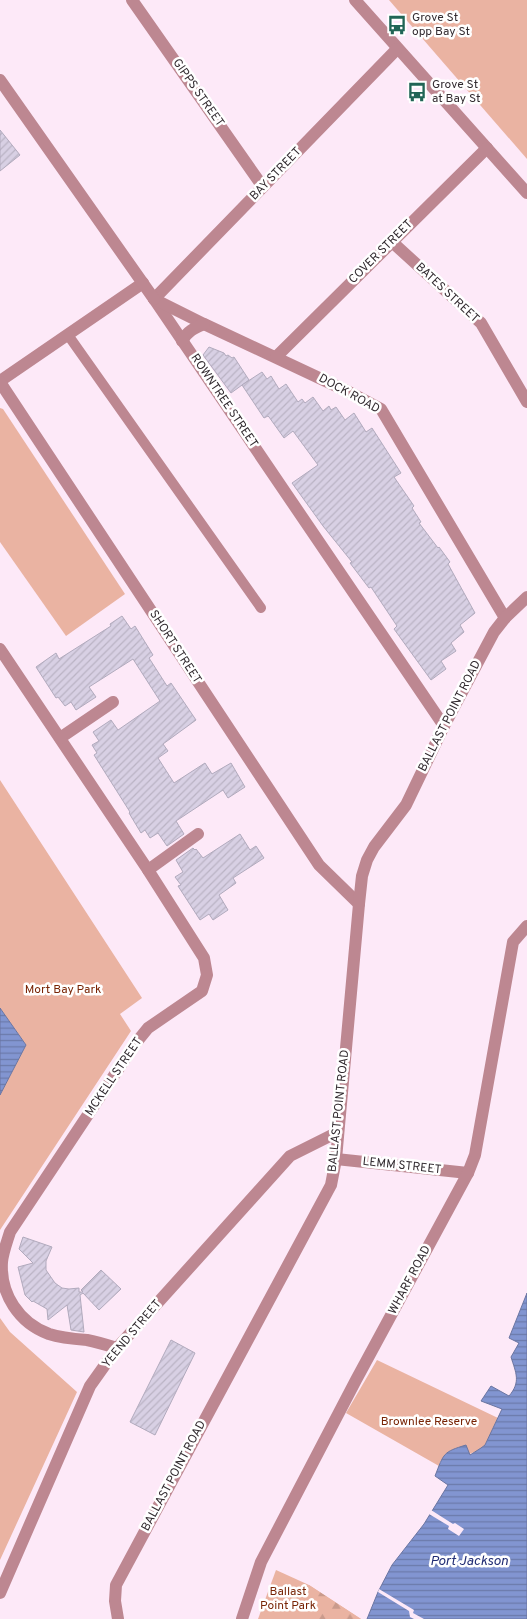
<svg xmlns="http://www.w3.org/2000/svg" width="527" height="1619" font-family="Overpass,sans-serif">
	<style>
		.green { fill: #eab3a2 }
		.forest { fill: url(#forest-firs) }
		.water { fill: url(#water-rules); stroke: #6a75a1 }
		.pier { fill: #fde9f8 }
		.building { fill: url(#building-hatch); stroke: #b1aabd }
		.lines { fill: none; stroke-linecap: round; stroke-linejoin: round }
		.service { stroke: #bd8791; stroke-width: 10 }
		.minor { stroke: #bd8791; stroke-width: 12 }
		.tertiary { stroke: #bd8791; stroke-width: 12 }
		.labels { text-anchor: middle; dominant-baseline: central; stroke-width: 5; stroke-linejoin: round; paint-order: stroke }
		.poi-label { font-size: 12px; fill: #322b30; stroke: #fff; text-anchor: start }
		.street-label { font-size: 12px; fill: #322b30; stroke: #fff }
		.park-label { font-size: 12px; fill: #782405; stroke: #fff }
		.water-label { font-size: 14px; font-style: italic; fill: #212d74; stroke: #fff }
	</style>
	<defs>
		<pattern id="forest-firs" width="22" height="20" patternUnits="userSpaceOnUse" patternTransform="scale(1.25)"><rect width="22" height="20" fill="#eab3a2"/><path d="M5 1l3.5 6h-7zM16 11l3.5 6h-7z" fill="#c99a8c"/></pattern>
		<pattern id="water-rules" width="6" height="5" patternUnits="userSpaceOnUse" patternTransform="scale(1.25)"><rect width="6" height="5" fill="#8295d1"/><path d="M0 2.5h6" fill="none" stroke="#6b7aaa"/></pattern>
		<pattern id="building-hatch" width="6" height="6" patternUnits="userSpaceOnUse" patternTransform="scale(1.25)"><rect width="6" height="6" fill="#d8d0e4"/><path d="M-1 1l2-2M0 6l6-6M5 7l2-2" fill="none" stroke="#bab3c4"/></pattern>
	</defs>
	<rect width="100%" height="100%" fill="#fde9f8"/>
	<g class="green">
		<polygon points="389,0 527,0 527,159"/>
		<polygon points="0,408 3,409 125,594 66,636 0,542"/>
		<polygon points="0,780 142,998 120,1014 131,1031 0,1230 0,1095 26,1045 0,1008"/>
		<polygon points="0,1318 10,1332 77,1392 0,1560"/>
		<path d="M377 1360 498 1418 485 1445C474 1456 456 1457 441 1460L439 1466 346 1413Z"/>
		<polygon points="276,1570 309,1585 361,1619 258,1619"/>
	</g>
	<polygon class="forest" points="309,1585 361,1619 314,1619"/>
	<g class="water">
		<polygon points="0,1008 26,1045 0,1095"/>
		<path d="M527 1293V1619H367L378 1592 392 1565 424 1524 448 1485 435 1476C444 1453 443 1452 466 1445L470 1455 481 1448 485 1445 502 1409 481 1401 491 1386 509 1396C521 1382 516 1373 511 1357L519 1343 509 1338Z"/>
	</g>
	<g class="pier">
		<polygon points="431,1510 453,1524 455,1523 464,1529 459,1536 448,1529 449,1526 429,1514"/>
		<polygon points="379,1589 414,1610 413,1613 424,1619 414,1619 410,1617 409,1611 378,1592"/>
	</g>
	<g class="building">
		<polygon points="0,130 20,155 0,171"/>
		<polygon points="209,347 224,353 226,356 228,355 232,358 234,357 249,380 231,393 203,355"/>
		<polygon points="262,372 267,379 271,376 279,389 286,384 298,402 302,399 305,403 313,397 323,411 329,406 331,410 336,407 345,420 354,413 366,432 372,428 401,473 394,477 414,506 412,508 421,522 419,523 438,548 439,547 450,562 448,564 475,613 460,625 464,632 451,643 456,651 441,661 446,669 431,680 394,629 397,626 371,587 369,588 350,563 352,562 323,526 292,483 318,465 293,431 284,438 269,417 268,416 264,418 242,385"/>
		<polygon points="122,616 131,629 135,626 153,655 149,658 167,686 171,683 196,720 163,744 168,751 158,758 174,783 205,763 212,774 231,763 245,787 228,798 223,790 176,821 184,834 167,846 158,833 150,838 145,830 141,833 129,813 130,812 94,755 97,753 92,745 99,741 93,732 111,720 118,730 160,701 133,659 89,687 96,697 76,710 71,702 65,706 58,697 56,698 36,667 56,653 59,659 111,626 110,624"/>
		<polygon points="240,834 250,850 256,846 264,858 233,878 236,883 219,895 228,910 213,920 209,914 200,920 178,886 181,885 175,877 183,872 176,860 193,848 195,850 196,849 203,858"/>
		<polygon points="23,1237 52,1247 46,1261 46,1270 55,1283 62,1288 69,1289 79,1288 79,1292 83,1292 81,1290 101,1270 121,1289 99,1310 83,1293 80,1295 84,1332 71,1330 67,1305 48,1320 47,1309 33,1301 32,1302 25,1295 18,1267 33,1263 19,1249"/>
		<polygon points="171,1340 195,1353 155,1435 130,1422"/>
	</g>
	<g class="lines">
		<polyline class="service" points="68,335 261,608"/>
		<g class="minor">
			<polyline points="132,0 263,187"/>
			<polyline points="355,0 527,193"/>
			<polyline points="391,241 481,323 527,402"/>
			<polyline points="154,299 444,726"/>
			<polyline points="154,299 204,324 349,392 381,409 505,618"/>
			<polyline points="154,299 397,49"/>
			<path d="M182 341C187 331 195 328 204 324"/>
			<polyline points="276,357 487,148"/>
			<polyline points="0,381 143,283"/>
			<polyline points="0,382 319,865 359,904"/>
			<path d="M0 649 148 870 204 958 207 975 202 991 148 1028 135 1044 10 1232C7 1242 3 1252 2 1262 0 1294 19 1323 49 1334 61 1338 74 1339 87 1340 97 1342 107 1345 117 1348"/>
			<polyline points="60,738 113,702"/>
			<polyline points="148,870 198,834"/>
			<polyline points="336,1159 468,1173"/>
			<polyline points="0,1593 90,1386 117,1348 290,1156 338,1132"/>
			<polyline points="118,1619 115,1601 116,1585 331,1185 336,1159 359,904 362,876 367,860 374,847 406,805 444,726 494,632 505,618 527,597"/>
			<polyline points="242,1619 261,1562 356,1380 468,1173 475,1155 513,942 527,926"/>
		</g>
		<polyline class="tertiary" points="0,80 154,299"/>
	</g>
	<defs>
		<symbol id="bus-bare" viewBox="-9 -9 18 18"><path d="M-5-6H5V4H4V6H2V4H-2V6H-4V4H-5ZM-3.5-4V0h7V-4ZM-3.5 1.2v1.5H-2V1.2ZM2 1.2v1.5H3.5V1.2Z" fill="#216556" stroke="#fff" stroke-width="2.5" paint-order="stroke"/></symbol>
	</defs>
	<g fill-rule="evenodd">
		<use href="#bus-bare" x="383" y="11" width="28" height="28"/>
		<use href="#bus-bare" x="403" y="78" width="28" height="28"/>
	</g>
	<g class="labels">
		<g class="poi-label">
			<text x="412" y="18">Grove St<tspan x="412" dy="14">opp Bay St</tspan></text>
			<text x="432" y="85">Grove St<tspan x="432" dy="14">at Bay St</tspan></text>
		</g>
		<g class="street-label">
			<text transform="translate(198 93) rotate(55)">GIPPS STREET</text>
			<text transform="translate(276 174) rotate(-46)">BAY STREET</text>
			<text transform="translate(381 252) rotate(-45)">COVER STREET</text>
			<text transform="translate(447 293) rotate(43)">BATES STREET</text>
			<text transform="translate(349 394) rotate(29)">DOCK ROAD</text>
			<text transform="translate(224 401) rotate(56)">ROWNTREE STREET</text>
			<text transform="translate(175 647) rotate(57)">SHORT STREET</text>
			<text transform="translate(450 716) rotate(-63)">BALLAST POINT ROAD</text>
			<text transform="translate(114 1077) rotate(-56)">MCKELL STREET</text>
			<text transform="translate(339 1111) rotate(-84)">BALLAST POINT ROAD</text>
			<text transform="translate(402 1166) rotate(6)">LEMM STREET</text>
			<text transform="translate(410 1280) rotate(-62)">WHARF ROAD</text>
			<text transform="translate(132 1334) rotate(-50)">YEEND STREET</text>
			<text transform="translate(174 1476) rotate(-62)">BALLAST POINT ROAD</text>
		</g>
		<g class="park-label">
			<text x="63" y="990">Mort Bay Park</text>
			<text x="429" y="1422">Brownlee Reserve</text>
			<text x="288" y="1592">Ballast<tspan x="288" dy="14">Point Park</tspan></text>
		</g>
		<g class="water-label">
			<text x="469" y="1561">Port Jackson</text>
		</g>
	</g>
</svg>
